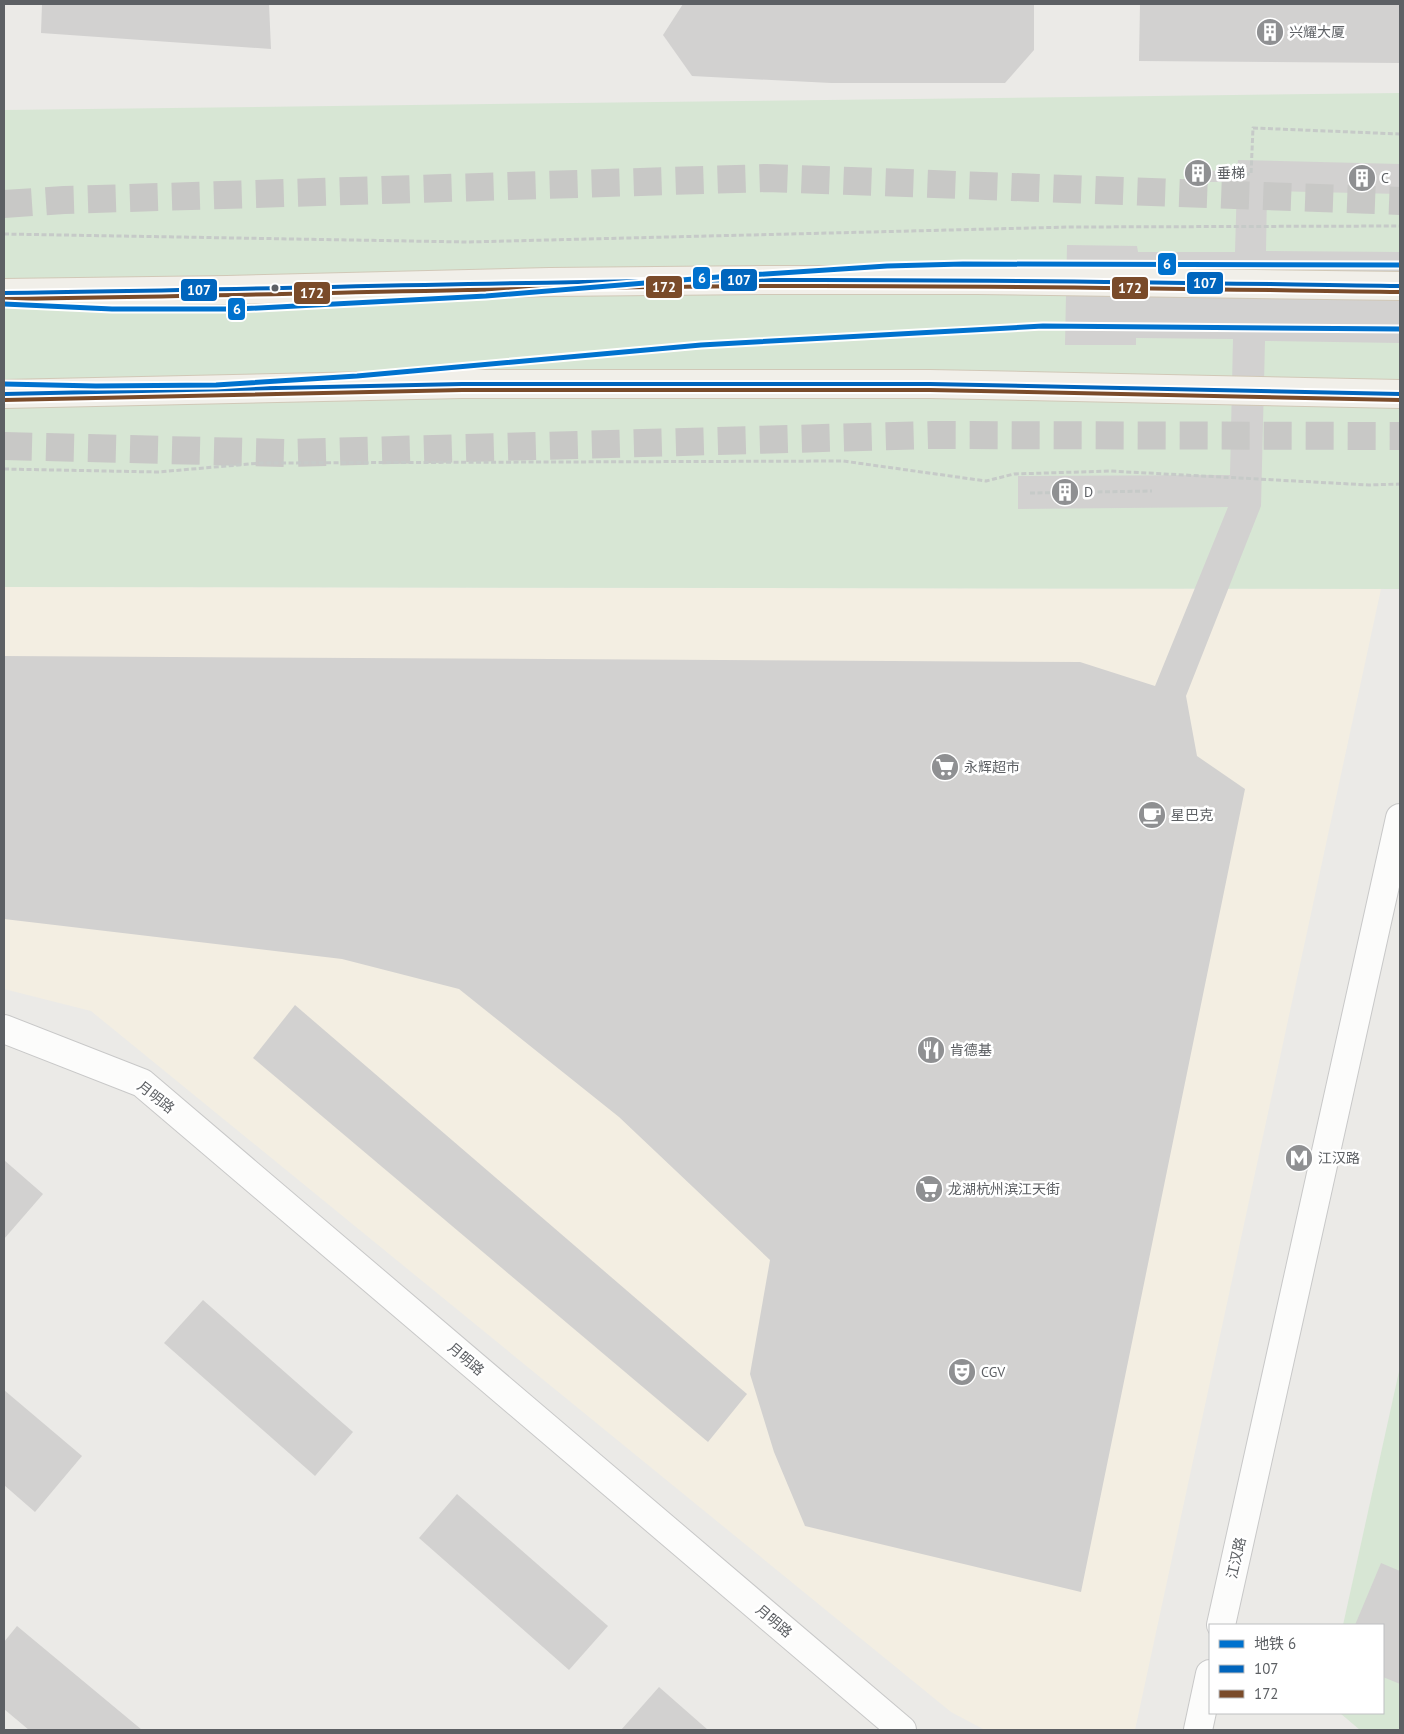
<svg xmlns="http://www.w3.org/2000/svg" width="1404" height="1734" font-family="'PT Sans','Noto Sans SC',sans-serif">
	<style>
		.commercial { fill: #f3eee2 }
		.green { fill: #d7e6d4 }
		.building { fill: #d2d1d0 }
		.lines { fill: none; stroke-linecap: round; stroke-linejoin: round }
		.highway-tunnel { stroke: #c8c8c6; stroke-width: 28; stroke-dasharray: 28 14; stroke-linecap: butt }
		.secondary-casing { stroke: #c8c8c8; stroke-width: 30 }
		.primary-casing { stroke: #d1c8b7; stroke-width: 30 }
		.path { stroke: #c6cac8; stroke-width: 3; stroke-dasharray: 5 2.5; stroke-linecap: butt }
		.secondary { stroke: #fcfcfb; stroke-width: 28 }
		.primary { stroke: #f1efe9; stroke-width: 28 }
		.bus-1-casing { stroke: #fff; stroke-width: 8 }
		.bus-2-casing { stroke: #fff; stroke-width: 8 }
		.bus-1 { stroke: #0065bd; stroke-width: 4 }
		.bus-2 { stroke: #7a4b2a; stroke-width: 4 }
		.metro-1-casing { stroke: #fff; stroke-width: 9 }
		.metro-1 { stroke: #0072ce; stroke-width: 5 }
		.bus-dot { fill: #5d6064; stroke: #fff; stroke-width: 2 }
		.labels { text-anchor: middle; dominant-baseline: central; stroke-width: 5; stroke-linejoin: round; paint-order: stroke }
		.poi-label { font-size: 14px; fill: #5d6064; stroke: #fff; text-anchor: start }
		.street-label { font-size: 14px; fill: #5d6064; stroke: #fff }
		.line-badge { stroke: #fff; stroke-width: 2 }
		.badge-label { font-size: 14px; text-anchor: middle; font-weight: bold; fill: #fff }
	</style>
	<rect width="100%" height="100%" fill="#ebeae7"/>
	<polygon class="commercial" points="4,587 1381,589 1135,1730 985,1730 951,1712 91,1011 4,989"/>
	<g class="green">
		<polygon points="1400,93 1400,589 4,587 4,110"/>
		<polygon points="1400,1367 1400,1730 1360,1730 1340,1713 1383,1713 1383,1625 1343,1625"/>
	</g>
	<g class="building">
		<polygon points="42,4 269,4 271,49 41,33"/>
		<polygon points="683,4 1034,4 1034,50 1005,83 831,83 692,76 663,35"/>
		<polygon points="1140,4 1400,4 1400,63 1139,61"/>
		<polygon points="1238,160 1400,164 1400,194 1267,191 1266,251 1400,252 1400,343 1265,341 1261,506 1186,696 1197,756 1245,789 1081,1592 805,1526 774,1452 750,1374 770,1260 619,1117 459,989 342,959 4,919 4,656 1080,662 1155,686 1228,507 1018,509 1018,476 1230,475 1233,339 1136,338 1136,345 1065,345 1067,245 1137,246 1138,252 1235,252 1237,182 1207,182 1208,185 1189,186 1188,164 1207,163 1207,171 1237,170"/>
		<polygon points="295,1005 747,1394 708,1442 253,1058"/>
		<polygon points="4,1160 43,1194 4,1239"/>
		<polygon points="203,1300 353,1432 315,1476 164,1343"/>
		<polygon points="4,1390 82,1456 35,1512 4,1485"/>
		<polygon points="457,1494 608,1626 569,1670 419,1538"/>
		<polygon points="1381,1563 1400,1571 1400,1684 1383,1677 1383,1625 1355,1625"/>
		<polygon points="17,1626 142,1730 29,1730 4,1709 4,1642"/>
		<polygon points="659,1687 708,1730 621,1730"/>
	</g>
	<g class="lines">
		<g class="highway-tunnel">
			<polyline points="4,204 64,200 766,178 1400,201"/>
			<polyline points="4,446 288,453 932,435 1400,436"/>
		</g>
		<defs>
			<g id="secondary">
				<polyline points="4,1029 142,1083 902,1730"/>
				<polyline points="1221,1625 1400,818"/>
				<polyline points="1198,1730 1210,1674"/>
			</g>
			<g id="primary">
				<polyline points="4,293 227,290 550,282 767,280 977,280 1400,286"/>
				<polyline points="4,394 462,384 930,384 1400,394"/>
			</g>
		</defs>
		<use href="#secondary" class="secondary-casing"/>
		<use href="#primary" class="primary-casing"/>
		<g class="path">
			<polyline points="1207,175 1251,174 1253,128 1400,134"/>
			<polyline points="4,234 467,242 1071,227 1400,226"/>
			<polyline points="4,469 158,472 261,463 843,461 986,481 1014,474 1110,471 1369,485 1400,484"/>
			<polyline points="1030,493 1152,491"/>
		</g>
		<use href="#secondary" class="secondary"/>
		<use href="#primary" class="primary"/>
		<defs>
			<g id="bus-1">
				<path d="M4 293C259 290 514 281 769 280 979 279 1190 283 1400 286"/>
				<polyline points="4,394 462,384 930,384 1400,394"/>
			</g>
			<g id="bus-2">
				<path d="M4 299C259 296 514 287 769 286 979 285 1189 289 1400 292"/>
				<polyline points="4,400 462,390 930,390 1400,400"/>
			</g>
		</defs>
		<use href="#bus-1" class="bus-1-casing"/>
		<use href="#bus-2" class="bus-2-casing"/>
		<use href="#bus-1" class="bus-1"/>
		<use href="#bus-2" class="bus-2"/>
		<defs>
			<g id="metro-1">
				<polyline points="4,304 112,309 238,309 486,296 718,277 887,266 963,264 1400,265"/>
				<polyline points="4,384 96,386 216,385 357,376 701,345 1043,326 1400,329"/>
			</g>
		</defs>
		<use href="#metro-1" class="metro-1-casing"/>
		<use href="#metro-1" class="metro-1"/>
	</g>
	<defs>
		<symbol id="building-disc" viewBox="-11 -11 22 22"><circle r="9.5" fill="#8f9092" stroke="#fff"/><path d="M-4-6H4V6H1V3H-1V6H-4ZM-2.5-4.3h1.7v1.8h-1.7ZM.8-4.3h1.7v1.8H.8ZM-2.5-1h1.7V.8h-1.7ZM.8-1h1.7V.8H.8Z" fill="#fff"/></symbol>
		<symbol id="supermarket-disc" viewBox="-11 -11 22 22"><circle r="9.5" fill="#8f9092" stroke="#fff"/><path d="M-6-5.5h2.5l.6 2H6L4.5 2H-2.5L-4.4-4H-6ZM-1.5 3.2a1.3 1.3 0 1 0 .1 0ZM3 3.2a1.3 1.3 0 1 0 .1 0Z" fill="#fff"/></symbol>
		<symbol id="cafe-disc" viewBox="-11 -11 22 22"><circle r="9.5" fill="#8f9092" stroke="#fff"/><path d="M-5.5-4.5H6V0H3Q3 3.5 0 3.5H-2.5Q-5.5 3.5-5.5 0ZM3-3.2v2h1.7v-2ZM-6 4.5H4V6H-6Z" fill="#fff"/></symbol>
		<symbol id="restaurant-disc" viewBox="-11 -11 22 22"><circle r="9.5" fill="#8f9092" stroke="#fff"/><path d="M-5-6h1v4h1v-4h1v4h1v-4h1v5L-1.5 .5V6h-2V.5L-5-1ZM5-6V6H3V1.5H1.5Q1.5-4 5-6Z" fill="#fff"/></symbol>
		<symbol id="metro-disc" viewBox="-11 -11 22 22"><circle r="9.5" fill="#8f9092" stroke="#fff"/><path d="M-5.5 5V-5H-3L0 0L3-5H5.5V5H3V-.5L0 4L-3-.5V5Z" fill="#fff"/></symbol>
		<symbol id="theatre-disc" viewBox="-11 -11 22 22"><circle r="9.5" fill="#8f9092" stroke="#fff"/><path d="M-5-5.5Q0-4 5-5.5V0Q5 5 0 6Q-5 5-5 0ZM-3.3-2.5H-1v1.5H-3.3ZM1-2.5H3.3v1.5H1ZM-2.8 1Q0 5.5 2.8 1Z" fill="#fff"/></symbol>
	</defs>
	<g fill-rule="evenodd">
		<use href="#building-disc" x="1254" y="16" width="32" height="32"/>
		<use href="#building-disc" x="1182" y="157" width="32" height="32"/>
		<use href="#building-disc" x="1346" y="162" width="32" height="32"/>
		<use href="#building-disc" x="1049" y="476" width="32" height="32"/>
		<use href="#supermarket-disc" x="929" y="751" width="32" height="32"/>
		<use href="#cafe-disc" x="1136" y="799" width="32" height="32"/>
		<use href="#restaurant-disc" x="915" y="1034" width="32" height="32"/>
		<use href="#metro-disc" x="1283" y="1142" width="32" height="32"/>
		<use href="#supermarket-disc" x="913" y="1173" width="32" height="32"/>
		<use href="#theatre-disc" x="946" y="1356" width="32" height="32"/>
	</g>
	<circle class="bus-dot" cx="275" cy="288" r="4.5"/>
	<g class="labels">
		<g class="poi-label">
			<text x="1289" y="32">兴耀大厦</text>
			<text x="1217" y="173">垂梯</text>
			<text x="1381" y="178">C</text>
			<text x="1084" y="492">D</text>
			<text x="964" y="767">永辉超市</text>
			<text x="1171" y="815">星巴克</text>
			<text x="950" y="1050">肯德基</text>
			<text x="1318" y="1158">江汉路</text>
			<text x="948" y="1189">龙湖杭州滨江天街</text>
			<text x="981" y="1372">CGV</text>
		</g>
		<g class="street-label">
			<text transform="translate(156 1097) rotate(38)">月明路</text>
			<text transform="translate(466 1359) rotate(40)">月明路</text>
			<text transform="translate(1236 1558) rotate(-77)">江汉路</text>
			<text transform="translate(774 1621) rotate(40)">月明路</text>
		</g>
	</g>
	<g class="line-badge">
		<rect x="1157" y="252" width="20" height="24" rx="5" fill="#0072ce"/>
		<rect x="692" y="266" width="19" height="24" rx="5" fill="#0072ce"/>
		<rect x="720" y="268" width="38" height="24" rx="5" fill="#0065bd"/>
		<rect x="1186" y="271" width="38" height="24" rx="5" fill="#0065bd"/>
		<rect x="645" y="275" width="38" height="24" rx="5" fill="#7a4b2a"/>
		<rect x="1111" y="276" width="38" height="24" rx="5" fill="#7a4b2a"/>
		<rect x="180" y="278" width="38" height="24" rx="5" fill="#0065bd"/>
		<rect x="293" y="281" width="38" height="24" rx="5" fill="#7a4b2a"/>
		<rect x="227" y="297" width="19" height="24" rx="5" fill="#0072ce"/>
	</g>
	<g class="badge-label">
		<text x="1167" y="269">6</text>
		<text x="702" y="283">6</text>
		<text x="739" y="285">107</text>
		<text x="1205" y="288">107</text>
		<text x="664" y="292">172</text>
		<text x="1130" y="293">172</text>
		<text x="199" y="295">107</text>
		<text x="312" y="298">172</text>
		<text x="237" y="314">6</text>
	</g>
	<rect width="1404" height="1734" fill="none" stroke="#5d6064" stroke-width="10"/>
	<rect x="1209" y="1624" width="175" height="90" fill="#ffffff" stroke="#bebfc1"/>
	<rect x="1219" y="1640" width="25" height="8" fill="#0072ce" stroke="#bebfc1"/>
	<text x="1254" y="1649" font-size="15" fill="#5d6064">地铁 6</text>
	<rect x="1219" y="1665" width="25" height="8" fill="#0065bd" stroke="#bebfc1"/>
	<text x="1254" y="1674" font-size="15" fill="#5d6064">107</text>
	<rect x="1219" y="1690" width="25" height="8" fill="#7a4b2a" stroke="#bebfc1"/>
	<text x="1254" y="1699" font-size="15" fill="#5d6064">172</text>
</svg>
